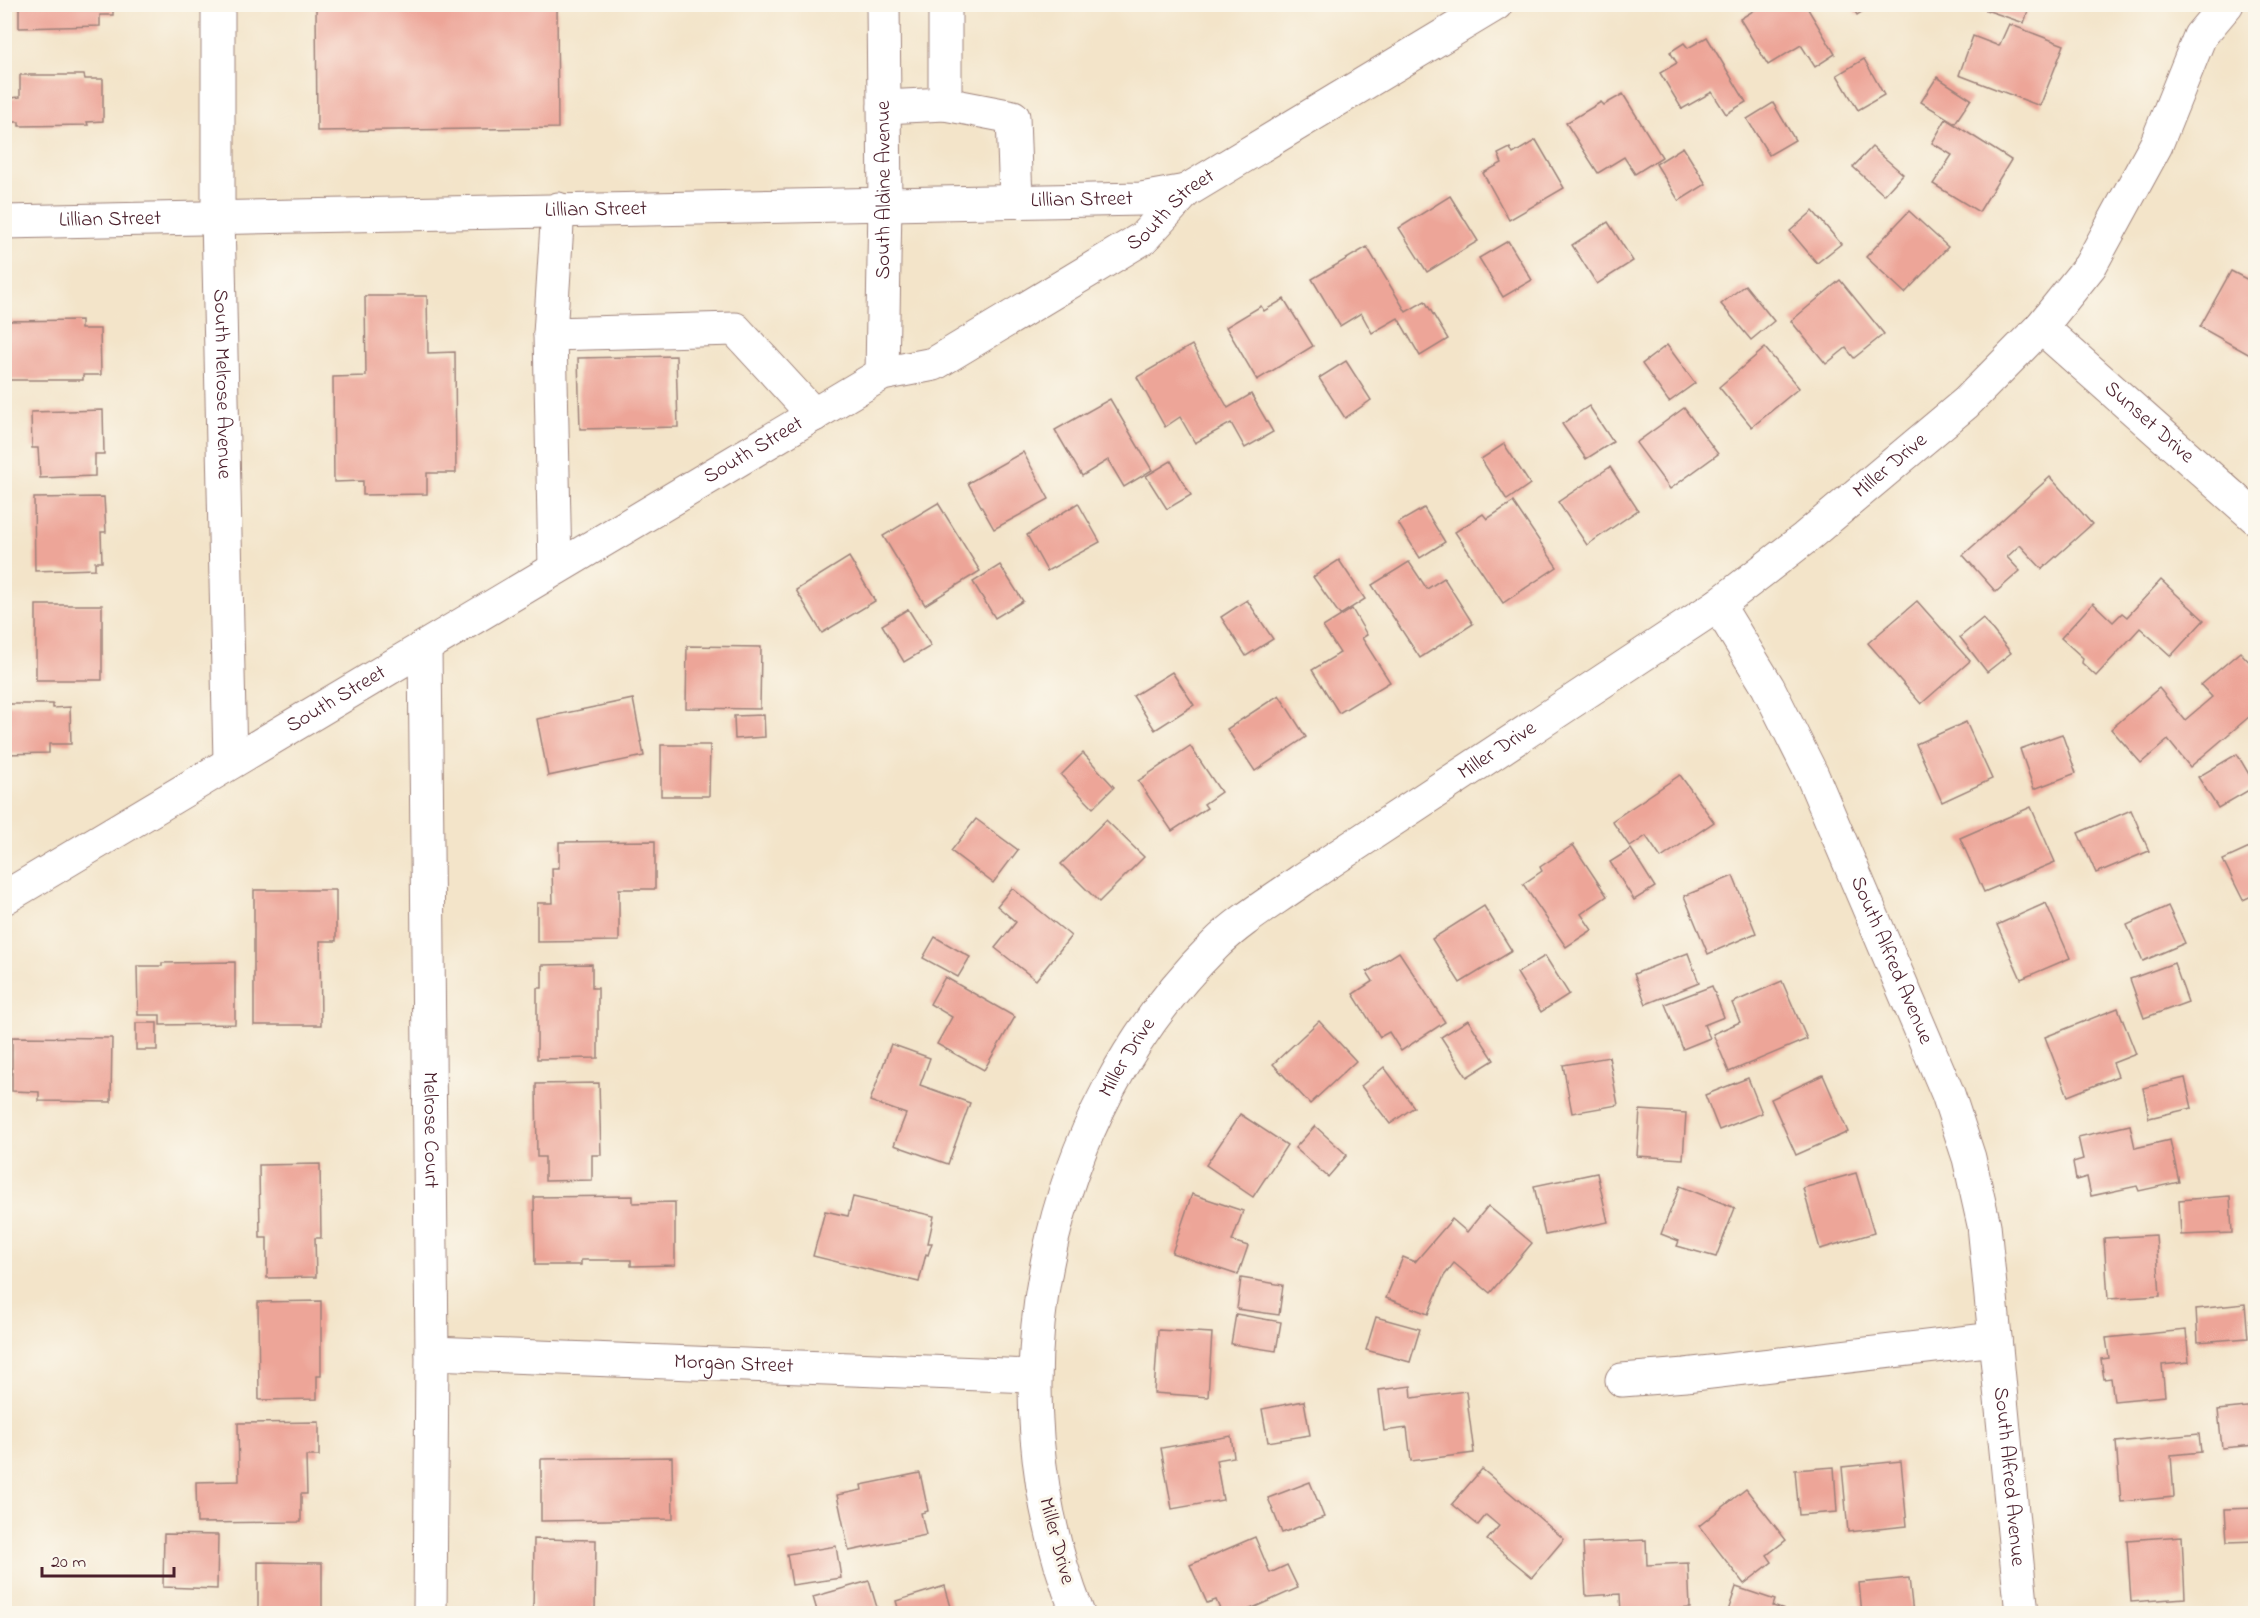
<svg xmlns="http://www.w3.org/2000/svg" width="2260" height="1618" font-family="'Indie Flower',sans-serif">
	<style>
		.building { fill: #eda598 }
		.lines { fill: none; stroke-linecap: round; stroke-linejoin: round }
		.minor-casing { stroke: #9e827a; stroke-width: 35 }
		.minor { stroke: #fff; stroke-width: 33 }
		.labels { text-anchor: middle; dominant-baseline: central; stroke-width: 6; stroke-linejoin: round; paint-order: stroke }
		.street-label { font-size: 21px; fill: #4a1f2b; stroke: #fbf7ec }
	</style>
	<rect width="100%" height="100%" fill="#fbf7ec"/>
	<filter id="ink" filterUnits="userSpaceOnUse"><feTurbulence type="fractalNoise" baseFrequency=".0167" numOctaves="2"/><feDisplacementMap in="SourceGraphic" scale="12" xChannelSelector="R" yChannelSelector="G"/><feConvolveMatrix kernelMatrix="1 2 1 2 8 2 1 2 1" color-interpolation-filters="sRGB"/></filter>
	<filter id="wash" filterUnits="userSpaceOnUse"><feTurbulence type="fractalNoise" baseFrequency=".008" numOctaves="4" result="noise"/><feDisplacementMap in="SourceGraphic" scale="24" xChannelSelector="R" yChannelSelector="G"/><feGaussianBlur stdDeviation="1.35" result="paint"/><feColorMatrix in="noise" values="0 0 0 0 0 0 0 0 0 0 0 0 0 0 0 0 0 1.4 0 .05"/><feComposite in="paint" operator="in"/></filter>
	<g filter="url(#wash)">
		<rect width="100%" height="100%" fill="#f3e4c9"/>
		<g id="blocks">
			<g class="building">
				<polygon points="19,4 113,4 113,15 100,15 100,26 19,28"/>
				<polygon points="316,4 557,4 558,128 317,131"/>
				<polygon points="1764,4 1805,4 1835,54 1815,67 1801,45 1768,65 1740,19"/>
				<polygon points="1850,4 1874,4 1857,15"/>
				<polygon points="1988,5 2030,5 2024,23 1986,10"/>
				<polygon points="2009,24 2064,45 2040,106 1959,75 1973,36 1999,46"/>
				<polygon points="1707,37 1746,102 1726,114 1712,92 1682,109 1660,73 1677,63 1670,52 1684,43 1688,48"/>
				<polygon points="1864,59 1884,95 1858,110 1837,75"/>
				<polygon points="20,75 84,75 85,79 103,79 103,121 87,122 88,125 19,126 19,122 11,122 10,98 20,97"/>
				<polygon points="1937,77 1971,99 1955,123 1921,102"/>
				<polygon points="1623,94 1662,157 1635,174 1624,157 1598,173 1566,123 1601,102 1604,105"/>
				<polygon points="1773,103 1795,140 1769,155 1747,119"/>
				<polygon points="1946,119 2011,160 1979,212 1933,184 1952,155 1932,143"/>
				<polygon points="1536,140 1564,188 1509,220 1483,173 1502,163 1498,154 1510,148 1513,154"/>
				<polygon points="1683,147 1706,184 1679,201 1656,164"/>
				<polygon points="1872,147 1903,174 1884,195 1853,167"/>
				<polygon points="1450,196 1478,241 1427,272 1399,228"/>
				<polygon points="1813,211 1841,244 1817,263 1790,231"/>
				<polygon points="1909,211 1948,247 1905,293 1866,257"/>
				<polygon points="1608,222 1633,261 1597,284 1572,245"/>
				<polygon points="1508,241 1532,280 1503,297 1479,258"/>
				<polygon points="1367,247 1406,312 1425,301 1448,339 1420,356 1398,318 1372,333 1361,313 1340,326 1312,279"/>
				<polygon points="2231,271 2256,284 2256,345 2250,355 2200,327"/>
				<polygon points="1840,280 1884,334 1854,358 1846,348 1826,364 1791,321"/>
				<polygon points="1745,285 1774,321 1751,340 1721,304"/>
				<polygon points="365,296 427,296 428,353 455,352 456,473 427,473 427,494 363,495 363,481 334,482 333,377 366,376"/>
				<polygon points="1284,299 1313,346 1257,380 1226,327 1261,306 1264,311"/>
				<polygon points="81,320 81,329 100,329 101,375 83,375 83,380 4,380 4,321"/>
				<polygon points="1192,345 1228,408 1251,394 1273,432 1245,448 1231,423 1195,443 1180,417 1165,427 1137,377"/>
				<polygon points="1667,345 1695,383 1669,402 1642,364"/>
				<polygon points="1765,348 1799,388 1752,427 1719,387"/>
				<polygon points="676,356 678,427 580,429 578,358"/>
				<polygon points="1346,361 1371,400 1345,418 1319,378"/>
				<polygon points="1110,399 1152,470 1124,487 1108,460 1082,476 1055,430"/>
				<polygon points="1589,406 1613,442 1586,459 1562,424"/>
				<polygon points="1684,408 1718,454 1670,489 1636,443"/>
				<polygon points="103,410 104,454 95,454 95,476 40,478 38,448 32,448 31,412"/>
				<polygon points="1504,444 1530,484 1507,500 1481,459"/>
				<polygon points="1023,452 1049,499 994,529 968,483"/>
				<polygon points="1171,461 1191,495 1167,509 1146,476"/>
				<polygon points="1610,467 1638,510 1587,545 1558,502"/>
				<polygon points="2050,477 2092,524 2042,569 2020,545 2007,557 2020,571 1996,592 1963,555"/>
				<polygon points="104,497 106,532 101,532 102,562 95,562 95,569 35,571 34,498"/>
				<polygon points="1513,502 1557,567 1503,603 1455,532 1483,514 1487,519"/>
				<polygon points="938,503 980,571 925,605 883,536"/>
				<polygon points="1078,503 1100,542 1047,571 1027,535"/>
				<polygon points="1424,508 1445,542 1420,558 1398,523"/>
				<polygon points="849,557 875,601 822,633 796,590"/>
				<polygon points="1339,560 1365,599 1340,615 1313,577"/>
				<polygon points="1409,562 1427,589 1444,578 1473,624 1420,658 1372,585"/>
				<polygon points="1000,565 1023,601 995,618 973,582"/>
				<polygon points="2161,580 2204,620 2171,656 2140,628 2096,676 2082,663 2083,658 2061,638 2093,603 2113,622 2122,613 2127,617"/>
				<polygon points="1247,600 1273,639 1246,656 1221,617"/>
				<polygon points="1917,601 1970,661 1921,704 1868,643"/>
				<rect x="36" y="605" width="66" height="75"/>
				<polygon points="908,609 931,646 904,662 882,625"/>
				<polygon points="1352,609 1367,635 1362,638 1390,682 1339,713 1312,670 1340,653 1323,627"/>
				<polygon points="1983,618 2011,653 1987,672 1960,637"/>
				<polygon points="687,646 761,647 760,709 686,708"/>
				<polygon points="2240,652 2256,669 2256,711 2190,767 2168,740 2141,763 2111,729 2159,688 2185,720 2212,697 2201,685"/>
				<polygon points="1172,672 1194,705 1155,730 1133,696"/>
				<polygon points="1279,695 1306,737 1255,771 1227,729"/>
				<polygon points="633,699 644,756 548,776 537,719"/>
				<polygon points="4,704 53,704 53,708 70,707 71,744 49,744 49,753 4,754"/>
				<polygon points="764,715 765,737 735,739 734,716"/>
				<polygon points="1966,722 1992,779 1942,802 1916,744"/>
				<polygon points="2062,734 2076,773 2034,789 2020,749"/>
				<polygon points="661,745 710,745 709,796 661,796"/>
				<polygon points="1190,746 1221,792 1204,804 1207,808 1172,831 1138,781"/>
				<polygon points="1083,753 1114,787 1093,808 1061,775"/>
				<polygon points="2237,754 2256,786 2218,808 2198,777"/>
				<polygon points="1680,775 1714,822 1661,858 1646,836 1630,847 1612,821"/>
				<polygon points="2031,807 2055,862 1984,892 1960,838"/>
				<polygon points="2131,810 2149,851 2096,873 2078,833"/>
				<polygon points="976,819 1018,850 993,883 951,851"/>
				<polygon points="1106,820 1144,857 1099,902 1061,864"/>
				<polygon points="655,841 655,889 619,889 619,941 537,942 537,903 553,903 552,868 559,868 559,842"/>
				<polygon points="1573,845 1607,896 1581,914 1592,930 1566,947 1523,884 1542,871 1540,867"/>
				<polygon points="2256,845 2256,894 2243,900 2223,860"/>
				<polygon points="1631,849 1655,887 1634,900 1610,862"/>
				<polygon points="1733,876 1756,933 1708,954 1684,896"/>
				<polygon points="1012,888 1071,936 1036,980 995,948 1016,922 997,906"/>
				<polygon points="254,890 336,890 336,941 320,941 321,1025 254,1025"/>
				<polygon points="2046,903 2070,958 2021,979 1997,925"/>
				<polygon points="1484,906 1512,951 1460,983 1432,939"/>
				<polygon points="2168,906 2185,943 2143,961 2127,925"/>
				<polygon points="935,937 970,957 958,977 923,958"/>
				<polygon points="1399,952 1445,1022 1401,1051 1389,1032 1380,1037 1353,994 1373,981 1367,972"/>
				<polygon points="1688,953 1699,983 1646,1004 1634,974"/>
				<polygon points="1545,956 1569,994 1541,1012 1517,973"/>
				<polygon points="235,962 235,1024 160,1025 160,1015 138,1015 137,966 162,966 162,963"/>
				<polygon points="2174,963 2188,1002 2144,1018 2130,979"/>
				<polygon points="592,964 592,988 598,988 598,1058 537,1059 537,988 542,988 542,965"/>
				<polygon points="945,977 1015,1017 984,1070 937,1044 952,1017 930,1004"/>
				<polygon points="1782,981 1807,1039 1729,1072 1713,1034 1740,1022 1732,1003"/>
				<polygon points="1712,986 1724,1017 1704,1025 1710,1038 1683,1049 1665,1004"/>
				<polygon points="2118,1008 2136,1054 2113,1063 2118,1076 2068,1096 2045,1037"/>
				<polygon points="1468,1020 1494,1060 1467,1077 1441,1037"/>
				<polygon points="1319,1021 1356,1061 1310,1104 1273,1064"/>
				<rect x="136" y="1023" width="21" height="27"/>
				<polygon points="12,1037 112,1038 111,1102 39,1101 39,1092 12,1091"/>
				<polygon points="891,1044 930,1058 920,1085 970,1103 948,1164 894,1145 906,1114 870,1101"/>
				<polygon points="1609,1057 1618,1105 1572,1113 1563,1065"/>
				<polygon points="1384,1067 1414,1107 1390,1124 1361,1086"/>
				<polygon points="1823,1075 1848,1132 1796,1155 1771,1099"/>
				<polygon points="1748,1078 1762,1113 1719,1130 1705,1095"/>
				<polygon points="2185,1078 2192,1108 2149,1118 2143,1088"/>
				<polygon points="599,1083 601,1155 592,1155 592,1180 545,1181 545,1157 537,1157 536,1084"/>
				<polygon points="1640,1110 1686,1113 1683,1159 1637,1156"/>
				<polygon points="1240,1114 1287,1145 1253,1197 1206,1165"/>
				<polygon points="2130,1125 2135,1148 2170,1140 2179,1182 2139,1191 2137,1186 2091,1196 2087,1177 2076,1180 2073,1162 2083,1159 2078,1137"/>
				<polygon points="1315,1126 1347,1155 1328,1177 1295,1148"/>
				<polygon points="320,1164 321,1238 315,1238 316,1277 267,1278 267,1238 260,1238 259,1165"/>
				<polygon points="1597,1173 1608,1222 1545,1235 1534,1186"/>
				<polygon points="1856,1173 1874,1233 1820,1249 1803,1188"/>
				<polygon points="1680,1186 1735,1208 1716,1257 1677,1246 1679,1241 1661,1234"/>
				<polygon points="1192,1194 1243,1211 1232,1241 1248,1246 1238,1275 1172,1253"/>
				<polygon points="633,1196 633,1203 675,1202 675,1265 631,1266 631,1260 581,1260 581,1265 535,1265 534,1197"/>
				<polygon points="2230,1196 2232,1233 2181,1235 2179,1200"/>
				<polygon points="853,1197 934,1216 928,1243 932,1243 928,1255 926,1254 919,1282 813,1256 825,1211 848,1216"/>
				<polygon points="1488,1206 1532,1243 1490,1293 1454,1263 1444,1276 1428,1314 1386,1298 1403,1257 1415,1262 1452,1219 1467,1232"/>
				<polygon points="2156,1235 2160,1296 2108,1299 2104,1238"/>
				<polygon points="1241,1278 1283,1285 1279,1315 1237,1309"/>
				<polygon points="321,1301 321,1376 317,1376 317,1399 259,1400 258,1302"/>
				<polygon points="2245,1304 2248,1338 2198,1342 2196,1309"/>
				<polygon points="1236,1314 1281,1322 1276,1351 1231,1344"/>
				<polygon points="1376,1317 1420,1329 1410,1362 1366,1350"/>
				<polygon points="1158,1330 1212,1333 1208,1397 1154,1393"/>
				<polygon points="2186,1330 2189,1362 2162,1365 2165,1396 2114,1401 2111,1378 2104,1379 2101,1359 2109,1358 2106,1338"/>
				<polygon points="1411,1386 1412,1398 1466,1391 1474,1453 1411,1461 1407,1428 1384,1431 1379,1390"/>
				<polygon points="1304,1401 1310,1435 1268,1442 1262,1409"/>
				<polygon points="2256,1406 2256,1445 2222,1448 2218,1410"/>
				<polygon points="319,1422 319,1456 306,1456 307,1494 301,1494 301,1522 197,1523 196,1482 239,1481 238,1423"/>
				<polygon points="2199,1434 2201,1452 2171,1455 2174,1497 2121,1502 2116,1442"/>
				<polygon points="1231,1436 1234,1457 1216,1460 1223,1500 1172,1509 1161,1448"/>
				<polygon points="672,1457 673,1519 541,1521 541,1459"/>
				<polygon points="1901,1461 1907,1526 1848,1532 1842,1467"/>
				<polygon points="1834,1467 1837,1512 1799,1515 1795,1470"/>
				<polygon points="1482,1469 1564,1539 1532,1577 1487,1540 1499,1526 1486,1515 1478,1525 1452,1504"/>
				<polygon points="920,1473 928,1511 921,1513 926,1535 849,1551 837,1495 862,1490 861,1485"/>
				<polygon points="1310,1482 1324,1517 1282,1533 1268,1498"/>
				<polygon points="1746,1489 1786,1540 1767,1555 1772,1562 1744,1584 1699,1526"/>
				<polygon points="2256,1508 2256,1541 2227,1542 2225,1509"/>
				<polygon points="164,1534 218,1535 217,1589 163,1587"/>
				<polygon points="2182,1536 2185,1598 2131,1602 2127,1540"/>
				<polygon points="1255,1537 1270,1573 1287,1565 1298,1588 1239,1614 1222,1614 1216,1600 1207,1603 1190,1565"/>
				<polygon points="534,1539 596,1540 595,1614 533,1614"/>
				<polygon points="1646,1540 1647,1565 1688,1563 1690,1608 1663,1610 1663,1614 1621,1614 1620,1594 1586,1596 1583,1543"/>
				<polygon points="836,1546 841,1578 792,1585 787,1554"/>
				<polygon points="258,1562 322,1563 322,1614 251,1614 251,1609 258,1609"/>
				<polygon points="1909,1578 1913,1614 1862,1614 1859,1583"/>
				<polygon points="869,1581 879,1614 818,1614 813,1597"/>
				<polygon points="945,1586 953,1614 900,1614 896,1601"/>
				<polygon points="1736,1587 1775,1600 1773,1606 1796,1614 1727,1614"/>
				<polygon points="2256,1609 2256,1614 2230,1614 2230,1611"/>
			</g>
		</g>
	</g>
	<g filter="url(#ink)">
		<use href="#blocks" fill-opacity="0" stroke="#9e827a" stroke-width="1.5"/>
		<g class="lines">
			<defs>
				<g id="minor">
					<path id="s1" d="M218 4V217L230 762"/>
					<polyline points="945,4 945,104 1013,117 1016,201"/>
					<polyline points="884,107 945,104"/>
					<path id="s2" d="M4 222 1141 199 1186 191"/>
					<path id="s3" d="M2041 327 2256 518"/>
					<polyline points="550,334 735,329 814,415"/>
					<path id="s4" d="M882 374 885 203 883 4"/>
					<polyline points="555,568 550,334 558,209"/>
					<path id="s5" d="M1718 605 1768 687 1812 775 1948 1094 1969 1158 1984 1225 2022 1614"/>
					<path id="s6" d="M425 647 432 1353 430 1614"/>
					<path id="s7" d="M4 898 882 374 934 364 1143 238 1186 191 1496 4"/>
					<path id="s8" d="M432 1353 1034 1376"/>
					<polyline points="1622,1380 1685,1375 1995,1339"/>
					<path id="s9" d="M1078 1614C988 1388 1042 1117 1215 945 1240 920 1273 901 1302 880L1718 605 1805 538 1966 403 2041 327 2090 266 2156 145 2200 36 2227 4"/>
				</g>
			</defs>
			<use href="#minor" class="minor-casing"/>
			<use href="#minor" class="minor"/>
		</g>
	</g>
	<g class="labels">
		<g class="street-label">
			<text stroke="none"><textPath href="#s4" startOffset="184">South Aldine Avenue</textPath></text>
			<text stroke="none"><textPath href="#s2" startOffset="1078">Lillian Street</textPath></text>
			<text stroke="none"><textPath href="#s2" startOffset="592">Lillian Street</textPath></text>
			<text stroke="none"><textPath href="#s7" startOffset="1359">South Street</textPath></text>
			<text stroke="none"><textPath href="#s2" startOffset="106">Lillian Street</textPath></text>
			<text stroke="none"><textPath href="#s1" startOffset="380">South Melrose Avenue</textPath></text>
			<text stroke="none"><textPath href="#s3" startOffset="144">Sunset Drive</textPath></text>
			<text stroke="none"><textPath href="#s7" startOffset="873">South Street</textPath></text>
			<text stroke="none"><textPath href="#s9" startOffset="1551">Miller Drive</textPath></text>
			<text stroke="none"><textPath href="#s7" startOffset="387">South Street</textPath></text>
			<text stroke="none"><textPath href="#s9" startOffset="1065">Miller Drive</textPath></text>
			<text stroke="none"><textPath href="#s5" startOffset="396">South Alfred Avenue</textPath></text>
			<text stroke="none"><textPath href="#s9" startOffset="579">Miller Drive</textPath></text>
			<text stroke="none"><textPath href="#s6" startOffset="483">Melrose Court</textPath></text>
			<text stroke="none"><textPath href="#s8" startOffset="302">Morgan Street</textPath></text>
			<text stroke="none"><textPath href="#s5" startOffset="930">South Alfred Avenue</textPath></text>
			<text transform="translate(1056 1541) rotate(75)">Miller Drive</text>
		</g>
	</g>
	<rect width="2260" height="1618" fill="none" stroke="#fbf7ec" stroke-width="24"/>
	<path d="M42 1567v9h132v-9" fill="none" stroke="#4a1f2b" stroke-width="3"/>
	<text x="51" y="1567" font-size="18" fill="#4a1f2b" stroke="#fbf7ec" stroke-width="4.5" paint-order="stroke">20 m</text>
</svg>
